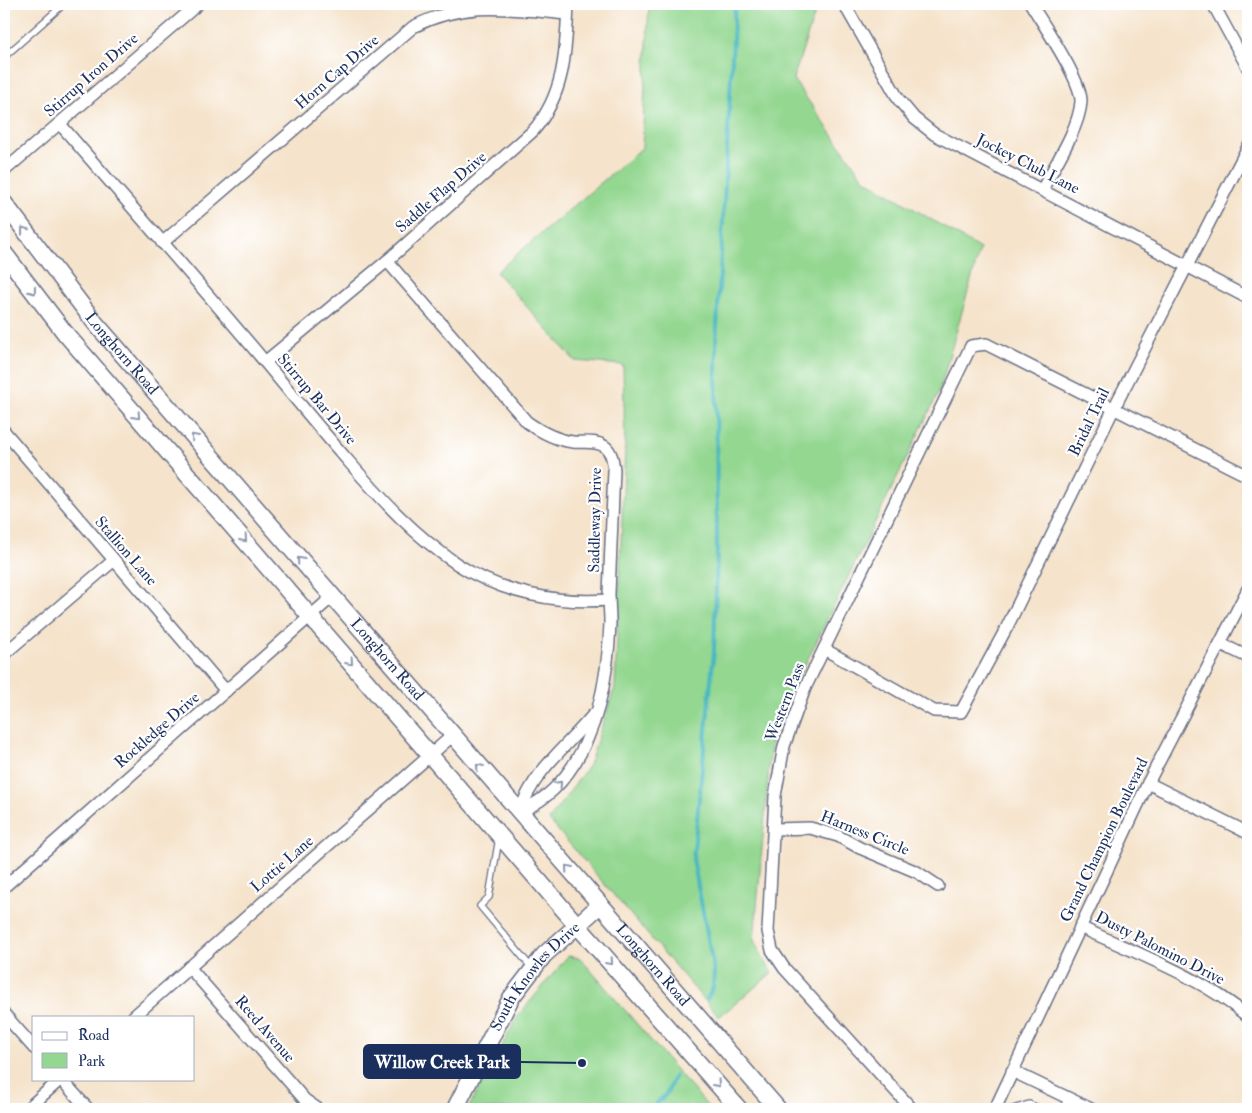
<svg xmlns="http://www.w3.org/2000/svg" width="1252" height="1113" font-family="'IM FELL Double Pica',serif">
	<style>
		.green { fill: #93d790; stroke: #578377 }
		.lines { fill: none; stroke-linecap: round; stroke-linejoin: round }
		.stream { stroke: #49b7c2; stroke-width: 4 }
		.lane-casing { stroke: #676e84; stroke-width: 8 }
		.street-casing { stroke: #676e84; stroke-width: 14 }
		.secondary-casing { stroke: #676e84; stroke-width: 19 }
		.lane { stroke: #fff; stroke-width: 5.5 }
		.street { stroke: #fff; stroke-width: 11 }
		.secondary { stroke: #fff; stroke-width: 16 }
		.oneway { stroke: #8d97ae }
		.labels { text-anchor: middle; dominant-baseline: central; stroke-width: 4.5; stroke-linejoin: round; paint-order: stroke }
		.street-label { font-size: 16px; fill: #1b2f5e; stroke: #fff }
		.leader { fill: none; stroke: #1b2f5e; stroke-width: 2 }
		.callout-dot { fill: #1b2f5e; stroke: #fff; stroke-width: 2 }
		.callout { fill: #1b2f5e; stroke: #1b2f5e; stroke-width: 2 }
		.callout-label { font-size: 18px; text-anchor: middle; font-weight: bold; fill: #fff }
	</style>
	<rect width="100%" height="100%" fill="#fff"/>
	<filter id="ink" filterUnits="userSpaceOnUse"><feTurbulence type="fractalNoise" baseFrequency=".02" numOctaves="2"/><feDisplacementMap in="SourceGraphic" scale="10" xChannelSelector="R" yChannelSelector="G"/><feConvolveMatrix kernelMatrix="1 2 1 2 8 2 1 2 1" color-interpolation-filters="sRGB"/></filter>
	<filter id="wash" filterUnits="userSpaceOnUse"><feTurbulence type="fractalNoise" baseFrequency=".0096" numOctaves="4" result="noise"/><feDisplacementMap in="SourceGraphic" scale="20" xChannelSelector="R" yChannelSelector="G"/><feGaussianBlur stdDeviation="1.12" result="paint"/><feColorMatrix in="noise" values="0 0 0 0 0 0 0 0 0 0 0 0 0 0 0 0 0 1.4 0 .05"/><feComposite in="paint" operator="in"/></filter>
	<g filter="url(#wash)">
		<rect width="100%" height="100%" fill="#f5e3cb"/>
		<g class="green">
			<polygon points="649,4 818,4 793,79 863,178 980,249 939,392 772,732 754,941 772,973 719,1017 549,820 589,765 615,687 625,447 623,365 575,361 496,272 642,148"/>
			<polygon points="568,956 580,958 710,1109 468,1109 518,1016"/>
		</g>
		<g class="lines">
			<g class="stream">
				<polyline points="707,999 713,987 714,970 693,859 714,651 717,551 716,344 735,4"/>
				<polyline points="651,1109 667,1093 675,1075"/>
			</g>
		</g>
	</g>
	<g filter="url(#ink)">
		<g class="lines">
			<defs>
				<g id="lane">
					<polyline points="4,57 64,4"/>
					<polyline points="499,838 489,897 480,906 531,967"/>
					<polyline points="1013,1109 1029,1104 1040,1109"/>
					<polyline points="1062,1109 1068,1098"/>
				</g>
				<g id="street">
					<polyline points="844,4 899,100 914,118 934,134 1248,298"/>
					<path d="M1031 4C1043 24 1082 81 1081 102 1079 129 1054 166 1042 190"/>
					<polyline points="1213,4 1248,68"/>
					<path d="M60 124C128 203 198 282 265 362 293 396 321 430 350 463 383 501 415 536 457 564 501 593 557 604 609 600"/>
					<polyline points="4,171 198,4"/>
					<path d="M162 243 413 27C465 0 511 9 567 14"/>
					<path d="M387 261 527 422C541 432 556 440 573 442 583 443 595 440 604 446 612 451 613 462 614 470 612 511 611 552 609 593 609 603 610 613 610 623 608 680 596 747 554 789 544 799 532 806 519 813"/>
					<path d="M265 362 387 261 533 131C565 94 566 51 568 4"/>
					<polyline points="4,431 226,691"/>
					<polyline points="1221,644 1248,657"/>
					<polyline points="824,649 934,711 961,712 1007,627 1114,408 1248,147"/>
					<polyline points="4,654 113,561"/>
					<polyline points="1148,783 1248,833"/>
					<path d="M519 813C536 767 564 750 593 715"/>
					<polyline points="775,829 810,828 838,836 860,848 917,872 938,886"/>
					<polyline points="4,887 332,597"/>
					<path d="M1080 927C1135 953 1203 977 1248 1017"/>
					<polyline points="189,967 305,1100 318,1109"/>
					<polyline points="4,1014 34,1048"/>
					<polyline points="133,1017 452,736"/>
					<polyline points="1012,1071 1091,1109"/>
					<polyline points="27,1109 61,1079 88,1109"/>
					<polyline points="912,1109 784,968 772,950 768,931 775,796 784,746 805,688 971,346 986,344 1248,476"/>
					<polyline points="995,1109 1148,783 1248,589"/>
				</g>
				<g id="secondary">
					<path id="s1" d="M4 203 96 324 778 1109"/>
					<polyline points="4,253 65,333 577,925 739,1109"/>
					<path id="s2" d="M455 1109 511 998 544 955 600 905"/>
				</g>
			</defs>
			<use href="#lane" class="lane-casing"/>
			<use href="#street" class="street-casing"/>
			<use href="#secondary" class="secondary-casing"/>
			<use href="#lane" class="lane"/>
			<use href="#street" class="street"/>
			<use href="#secondary" class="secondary"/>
		</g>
		<defs><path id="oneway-chevron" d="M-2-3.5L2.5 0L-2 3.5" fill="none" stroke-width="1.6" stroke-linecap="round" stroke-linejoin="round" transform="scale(1.25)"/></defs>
		<g class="oneway">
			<use href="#oneway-chevron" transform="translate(24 230) rotate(-127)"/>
			<use href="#oneway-chevron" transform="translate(33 291) rotate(52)"/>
			<use href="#oneway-chevron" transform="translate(137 416) rotate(49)"/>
			<use href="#oneway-chevron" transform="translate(194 437) rotate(-131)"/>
			<use href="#oneway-chevron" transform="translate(244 539) rotate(49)"/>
			<use href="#oneway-chevron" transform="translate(300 560) rotate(-131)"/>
			<use href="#oneway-chevron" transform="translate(350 662) rotate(49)"/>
			<use href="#oneway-chevron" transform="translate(479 767) rotate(-131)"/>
			<use href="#oneway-chevron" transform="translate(559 784) rotate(-48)"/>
			<use href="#oneway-chevron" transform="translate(568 868) rotate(-131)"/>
			<use href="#oneway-chevron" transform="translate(610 962) rotate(49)"/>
			<use href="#oneway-chevron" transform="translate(717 1084) rotate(48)"/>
		</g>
	</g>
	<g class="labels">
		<g class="street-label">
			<text transform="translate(337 72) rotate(-41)">Horn Cap Drive</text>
			<text transform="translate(91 75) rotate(-41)">Stirrup Iron Drive</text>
			<text transform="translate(1028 164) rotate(27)">Jockey Club Lane</text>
			<text transform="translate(441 192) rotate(-41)">Saddle Flap Drive</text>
			<text stroke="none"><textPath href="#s1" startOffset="191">Longhorn Road</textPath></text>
			<text transform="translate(317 399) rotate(50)">Stirrup Bar Drive</text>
			<text transform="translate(1089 422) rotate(-64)">Bridal Trail</text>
			<text transform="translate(595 520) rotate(-89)">Saddleway Drive</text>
			<text transform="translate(126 551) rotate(49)">Stallion Lane</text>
			<text stroke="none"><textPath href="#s1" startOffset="596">Longhorn Road</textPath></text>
			<text transform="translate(785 702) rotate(-69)">Western Pass</text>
			<text transform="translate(157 730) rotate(-41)">Rockledge Drive</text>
			<text transform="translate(865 833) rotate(22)">Harness Circle</text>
			<text transform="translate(1104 840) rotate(-64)">Grand Champion Boulevard</text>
			<text transform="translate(282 864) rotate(-41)">Lottie Lane</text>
			<text transform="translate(1160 948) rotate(27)">Dusty Palomino Drive</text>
			<text stroke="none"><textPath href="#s1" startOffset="1001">Longhorn Road</textPath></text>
			<text stroke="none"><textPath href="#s2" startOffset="156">South Knowles Drive</textPath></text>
			<text transform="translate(265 1029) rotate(49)">Reed Avenue</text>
		</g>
	</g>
	<path class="leader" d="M582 1063L520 1062"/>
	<circle class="callout-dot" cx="582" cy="1063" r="5"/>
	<rect class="callout" x="364" y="1045" width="156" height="33" rx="5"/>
	<g class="callout-label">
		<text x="442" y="1068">Willow Creek Park</text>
	</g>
	<rect width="1252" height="1113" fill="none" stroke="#fff" stroke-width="20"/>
	<rect x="32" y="1016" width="162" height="65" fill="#ffffff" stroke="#a4acbf"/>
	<rect x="42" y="1032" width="25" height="8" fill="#ffffff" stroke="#a4acbf"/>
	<text x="78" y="1040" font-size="15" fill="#1b2f5e">Road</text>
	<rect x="42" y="1053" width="25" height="15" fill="#93d790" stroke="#a4acbf"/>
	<text x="78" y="1066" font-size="15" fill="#1b2f5e">Park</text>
</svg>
